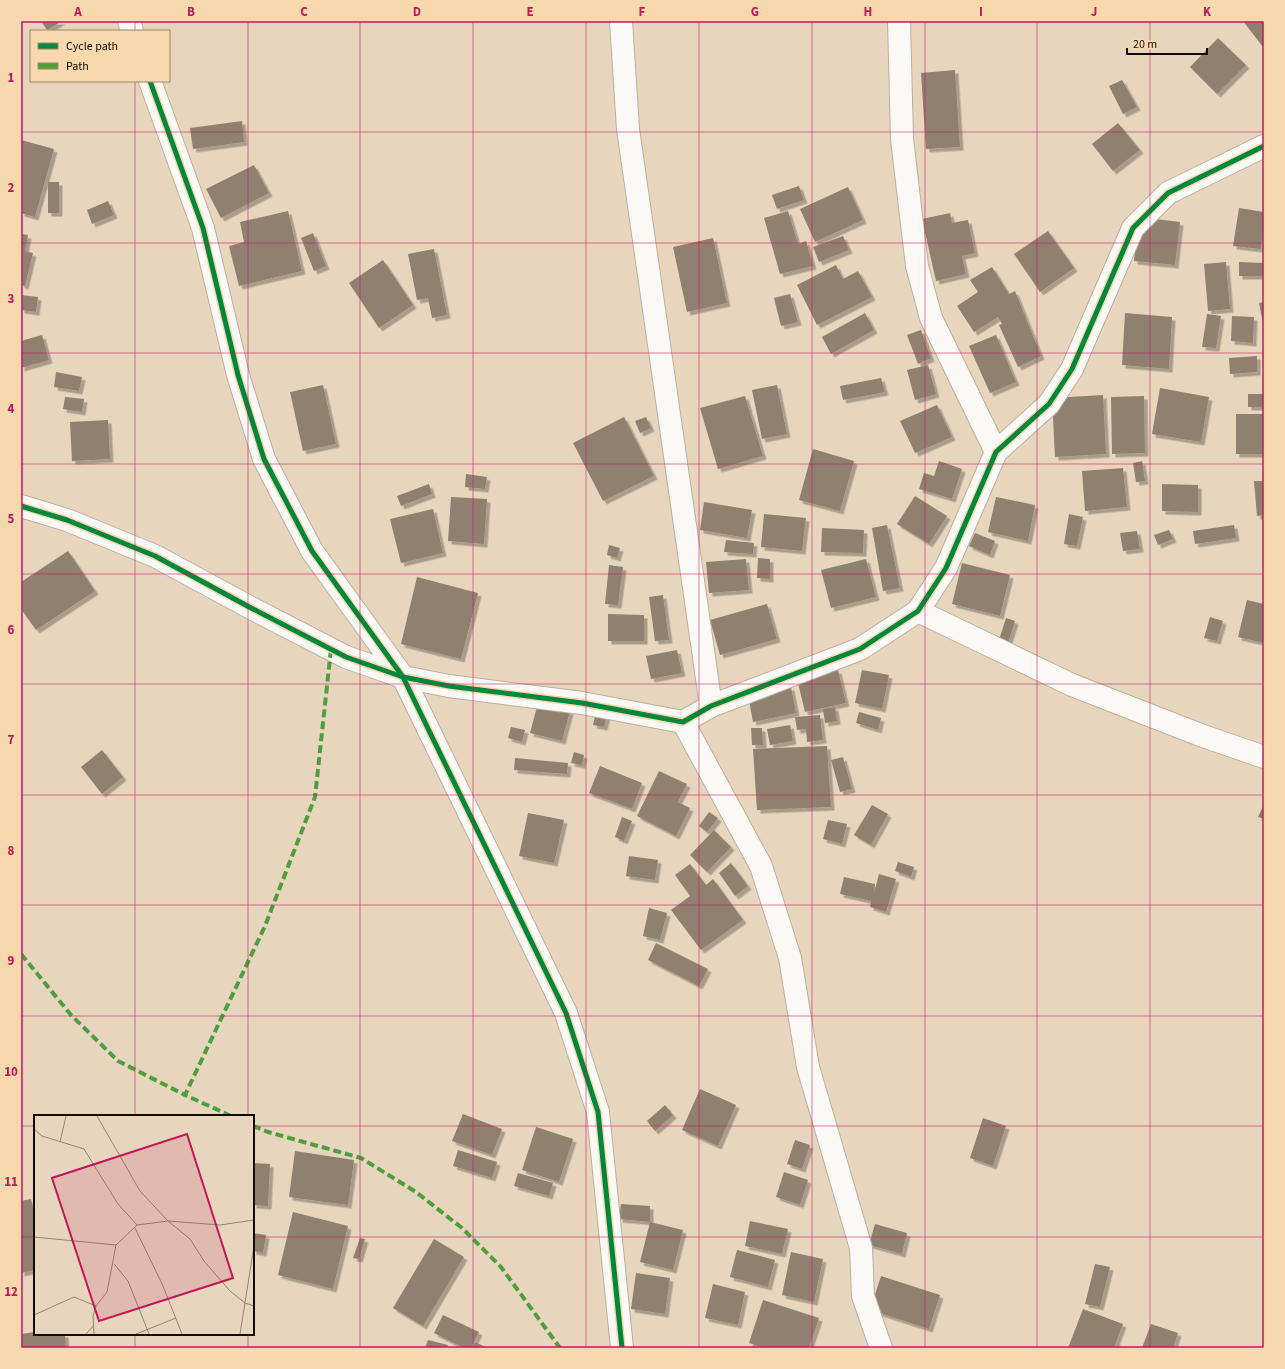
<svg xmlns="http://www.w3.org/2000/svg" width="1285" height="1369" font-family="'Source Sans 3',sans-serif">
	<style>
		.building { fill: #8f8070; filter: url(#shadow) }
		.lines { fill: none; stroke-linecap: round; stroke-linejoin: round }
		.minor-casing { stroke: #bdaf9d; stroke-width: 24 }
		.minor { stroke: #fbf9f5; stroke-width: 22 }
		.quiet { stroke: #4e9f3c; stroke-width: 4; stroke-dasharray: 8 4; stroke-linecap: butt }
		.cycleway-casing { stroke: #f8d8ad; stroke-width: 8 }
		.cycleway { stroke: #00873e; stroke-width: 5 }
		.grid { fill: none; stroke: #c2185b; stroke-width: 1; stroke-opacity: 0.55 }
		.inset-road { fill: none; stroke: #938472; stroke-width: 1 }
		.view { fill: #c2185b; fill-opacity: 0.15; stroke: #c2185b; stroke-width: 2 }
		.inset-edge { fill: none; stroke: #140a00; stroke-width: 2 }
		.neatline { fill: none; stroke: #c2185b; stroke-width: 1.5 }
		.grid-label { font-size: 13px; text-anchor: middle; font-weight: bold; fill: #c2185b }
	</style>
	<defs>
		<filter id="shadow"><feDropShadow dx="3.5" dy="3.5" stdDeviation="0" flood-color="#0004"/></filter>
	</defs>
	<rect width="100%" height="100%" fill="#e7d5be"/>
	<g class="building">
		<polygon points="41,21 62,21 47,30"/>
		<polygon points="1243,21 1264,21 1264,46 1263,47"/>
		<polygon points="1218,38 1246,65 1217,94 1190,67"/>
		<polygon points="955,70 960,147 926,149 921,73"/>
		<polygon points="1122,80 1137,107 1123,114 1109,86"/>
		<polygon points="242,121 244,142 193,149 190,128"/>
		<polygon points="1118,123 1140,150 1113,171 1092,144"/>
		<polygon points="21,140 54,149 35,217 21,213"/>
		<polygon points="254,165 269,193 221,218 206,189"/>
		<rect x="48" y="182" width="11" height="31"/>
		<polygon points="799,186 804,200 777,209 772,195"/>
		<polygon points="848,187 863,220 815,242 800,209"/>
		<polygon points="108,201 114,215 92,224 87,210"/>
		<polygon points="1239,208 1264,212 1261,249 1233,246"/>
		<polygon points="288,211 302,271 239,286 229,246 244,242 240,222"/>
		<polygon points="788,211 798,244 806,241 813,266 780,274 764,218"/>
		<polygon points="950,213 952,223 968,220 975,253 962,256 966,274 936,281 922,219"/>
		<polygon points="1139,217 1180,222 1175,265 1134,261"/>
		<polygon points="1048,231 1074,268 1040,292 1014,254"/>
		<polygon points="313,233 326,266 314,271 301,238"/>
		<polygon points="21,234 28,235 25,251 33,253 25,286 21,285"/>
		<polygon points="843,236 849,250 819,262 813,247"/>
		<polygon points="713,238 727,303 687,312 673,247"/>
		<polygon points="434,249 447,315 432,318 428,298 417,300 408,254"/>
		<polygon points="383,260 413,305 379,328 349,283"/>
		<polygon points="1226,262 1230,309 1208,311 1204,264"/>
		<polygon points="1239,262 1264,263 1264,276 1239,276"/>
		<polygon points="836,265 843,279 858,271 872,297 817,325 797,285"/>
		<polygon points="992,267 1009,294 1015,291 1041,356 1018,367 999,325 1002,324 998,317 974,332 957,306 978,292 970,280"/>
		<polygon points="790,294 798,322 781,326 774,298"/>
		<polygon points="21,295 38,297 36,312 21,310"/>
		<polygon points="1264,302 1264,323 1263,323 1259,303"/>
		<polygon points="865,313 874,330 831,354 822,337"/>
		<polygon points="1125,313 1172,317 1169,369 1122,365"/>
		<polygon points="1207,314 1221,316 1216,348 1202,347"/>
		<polygon points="1232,316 1254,317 1253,343 1231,341"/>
		<polygon points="921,330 931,358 918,364 907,335"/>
		<polygon points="42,335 49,360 21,368 21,341"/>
		<polygon points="996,335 1016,382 990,393 969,346"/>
		<polygon points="1257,356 1257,372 1230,374 1229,358"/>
		<polygon points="928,365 936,394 915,400 907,370"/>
		<polygon points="56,372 82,377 79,391 54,387"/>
		<polygon points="881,378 885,392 843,400 840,386"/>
		<polygon points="323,385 336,444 303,451 290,392"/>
		<polygon points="777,385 787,434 762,439 752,390"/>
		<polygon points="1160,388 1209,397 1201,442 1152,434"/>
		<rect x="1248" y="394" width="16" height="13"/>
		<polygon points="1103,395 1106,454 1055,457 1052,398"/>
		<polygon points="745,396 763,456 718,469 700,408"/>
		<polygon points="1144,396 1145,453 1112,454 1111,397"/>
		<polygon points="65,397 84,399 82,412 63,409"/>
		<polygon points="937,405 952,437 915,453 900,421"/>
		<rect x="1236" y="414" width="28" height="40"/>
		<polygon points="624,417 654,476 603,501 573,443"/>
		<polygon points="646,417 651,428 640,433 635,421"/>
		<polygon points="108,420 110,459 72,461 70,422"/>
		<polygon points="813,449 854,461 840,511 799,500"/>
		<polygon points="939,461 962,469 952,499 919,489 924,473 934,476"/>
		<polygon points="1142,461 1145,481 1136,482 1133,463"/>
		<polygon points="1123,468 1127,507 1085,511 1082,471"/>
		<polygon points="466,474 487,477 485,489 465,487"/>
		<polygon points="1254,481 1264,481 1264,515 1257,516"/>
		<polygon points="429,484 432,494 401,506 397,496"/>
		<polygon points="1162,484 1198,485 1198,512 1162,511"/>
		<polygon points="915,496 947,516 929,544 897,524"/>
		<polygon points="451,497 487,499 484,544 448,541"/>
		<polygon points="996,497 1035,505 1028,541 988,532"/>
		<polygon points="704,502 752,510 747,538 700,530"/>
		<polygon points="433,509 443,553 401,563 390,519"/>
		<polygon points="764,514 806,518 802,551 761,547"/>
		<polygon points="1069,514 1083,517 1077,546 1064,544"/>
		<polygon points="887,525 900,588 883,591 872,528"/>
		<polygon points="1234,525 1236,538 1195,544 1193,531"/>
		<polygon points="822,528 864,530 863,553 821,552"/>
		<polygon points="1169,530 1173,539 1158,545 1154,535"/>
		<polygon points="1137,531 1140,549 1123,551 1120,533"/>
		<polygon points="975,533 995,541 990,555 969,546"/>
		<polygon points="726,540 754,543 753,554 724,552"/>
		<polygon points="609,545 620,548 617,558 607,555"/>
		<polygon points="68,551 95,591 36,630 21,609 21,582"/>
		<polygon points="758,558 770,559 770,579 757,578"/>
		<polygon points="746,559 749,590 709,593 706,562"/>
		<polygon points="866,559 876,597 831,608 821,570"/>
		<polygon points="962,563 1010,575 1000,616 952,604"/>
		<polygon points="609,565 623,567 618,605 605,604"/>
		<polygon points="417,577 478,593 461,659 401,644"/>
		<polygon points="663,595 669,640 655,641 649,597"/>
		<polygon points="1247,600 1264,604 1264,643 1238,637"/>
		<polygon points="767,604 777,639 720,655 710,620"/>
		<polygon points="608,614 644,615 644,641 608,641"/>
		<polygon points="1210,617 1223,621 1217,641 1204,638"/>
		<polygon points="1006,618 1015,621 1008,643 999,640"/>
		<polygon points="677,650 682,673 651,679 646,656"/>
		<polygon points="838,670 846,703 805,712 797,679"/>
		<polygon points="862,670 889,675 882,709 855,703"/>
		<polygon points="791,687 796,713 753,722 748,695"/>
		<polygon points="538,703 570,711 562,741 530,733"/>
		<polygon points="835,707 837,721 825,723 823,709"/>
		<polygon points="596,712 607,715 604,727 593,725"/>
		<polygon points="859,712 881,718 878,730 856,723"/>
		<polygon points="820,715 823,740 807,742 806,729 797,730 795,717"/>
		<polygon points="790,725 793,741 770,745 767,729"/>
		<polygon points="511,727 525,730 522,742 508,738"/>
		<polygon points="751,728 762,728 763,745 752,745"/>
		<polygon points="827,746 831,807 757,810 753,749"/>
		<polygon points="102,750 123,777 102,794 81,767"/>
		<polygon points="574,752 584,755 582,765 571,763"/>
		<polygon points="843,757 852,789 840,792 831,760"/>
		<polygon points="515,758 568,763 567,774 514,770"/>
		<polygon points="600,766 642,783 632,809 589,793"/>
		<polygon points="659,771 687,784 678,802 690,808 676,836 637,816"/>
		<polygon points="1264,804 1264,819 1258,817"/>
		<polygon points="872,805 888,814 871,845 854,835"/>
		<polygon points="709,812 718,818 707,832 699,826"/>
		<polygon points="528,813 564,820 554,863 519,856"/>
		<polygon points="622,817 632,821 624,841 615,837"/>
		<polygon points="828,820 847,824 842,844 823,839"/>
		<polygon points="714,830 731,847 707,872 690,855"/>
		<polygon points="629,856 658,860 655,880 626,876"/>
		<polygon points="898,862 914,867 911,877 895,871"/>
		<polygon points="731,863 748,886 735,896 719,873"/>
		<polygon points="690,864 706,885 713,879 743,920 701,950 671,910 690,896 675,875"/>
		<polygon points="879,874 896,879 886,912 870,907 871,901 840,894 844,877 875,884 874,893"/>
		<polygon points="649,908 667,913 660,940 643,936"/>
		<polygon points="656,943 708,969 699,986 648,960"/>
		<polygon points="700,1089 736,1105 718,1146 682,1130"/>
		<polygon points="665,1105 673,1115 655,1131 647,1121"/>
		<polygon points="463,1114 502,1129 492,1155 452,1141"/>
		<polygon points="983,1118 1006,1126 993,1166 970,1158"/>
		<polygon points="536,1127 573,1139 559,1182 522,1170"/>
		<polygon points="795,1140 810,1145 802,1169 787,1164"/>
		<polygon points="458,1150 497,1162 492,1178 453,1166"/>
		<polygon points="295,1151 354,1160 348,1205 289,1197"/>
		<polygon points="253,1163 270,1164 268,1206 253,1205"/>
		<polygon points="784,1172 808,1180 800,1205 776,1197"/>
		<polygon points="518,1173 553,1183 549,1196 514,1186"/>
		<polygon points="31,1199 35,1216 35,1270 21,1273 21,1201"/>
		<polygon points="621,1204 650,1206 650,1222 619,1219"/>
		<polygon points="293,1212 348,1226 333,1289 278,1275"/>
		<polygon points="750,1221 788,1229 782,1254 745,1246"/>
		<polygon points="650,1222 683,1230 673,1270 640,1262"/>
		<polygon points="875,1224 907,1233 902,1254 869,1245"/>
		<polygon points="253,1233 266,1235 263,1253 253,1251"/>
		<polygon points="360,1238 365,1239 359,1259 353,1258"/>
		<polygon points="434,1239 464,1257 423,1326 393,1308"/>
		<polygon points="737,1250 775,1260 768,1287 730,1277"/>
		<polygon points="791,1252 823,1259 814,1302 782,1295"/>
		<polygon points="1095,1264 1110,1267 1100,1307 1085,1304"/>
		<polygon points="636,1273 670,1278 665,1314 631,1309"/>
		<polygon points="881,1276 940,1295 929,1329 870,1310"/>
		<polygon points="713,1284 745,1292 738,1325 705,1318"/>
		<polygon points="763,1300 819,1318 809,1348 765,1348 749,1343"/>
		<polygon points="1083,1309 1123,1324 1114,1348 1068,1348"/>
		<polygon points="443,1315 479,1332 471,1348 464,1348 434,1333"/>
		<polygon points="1151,1324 1178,1333 1173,1348 1142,1348"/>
		<polygon points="35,1332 35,1334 65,1334 66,1348 21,1348 21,1334"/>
		<polygon points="428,1340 448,1345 447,1348 425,1348"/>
		<polygon points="475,1342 488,1348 473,1348"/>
	</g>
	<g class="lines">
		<defs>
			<g id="minor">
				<polyline points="129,21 132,31"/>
				<polyline points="621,21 628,129 711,706"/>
				<polyline points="899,21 902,139 917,266 931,318 996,452"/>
				<polyline points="150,81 203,228 238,375 264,459 312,551 403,677 566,1013 598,1112 622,1348"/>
				<polyline points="21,506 67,520 155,556 253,609 346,657 403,677 449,686 582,703 683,722 711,706 860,649 918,611 946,568 996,452 1049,404 1072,369 1133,228 1168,193 1264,146"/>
				<polyline points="918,611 1072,685 1203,736 1264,757"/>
				<polyline points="683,722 761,866 790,958 808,1067 861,1248 863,1296 881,1348"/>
			</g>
		</defs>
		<use href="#minor" class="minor-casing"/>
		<use href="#minor" class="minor"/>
		<g class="quiet">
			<polyline points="21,954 71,1015 118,1061 185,1095"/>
			<polyline points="231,1116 185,1095 265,926 315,797 331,649"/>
			<polyline points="253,1126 268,1132 361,1158 416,1192 462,1228 501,1267 560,1348"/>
		</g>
		<defs>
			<g id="cycleway">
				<polyline points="150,81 203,228 238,375 264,459 312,551 403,677 566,1013 598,1112 622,1348"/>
				<polyline points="21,506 67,520 155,556 253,609 346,657 403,677 449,686 582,703 683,722 711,706 860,649 918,611 946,568 996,452 1049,404 1072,369 1133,228 1168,193 1264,146"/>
			</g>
		</defs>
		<use href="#cycleway" class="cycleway-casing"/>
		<use href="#cycleway" class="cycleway"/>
	</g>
	<path class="grid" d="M135 21V31M248 21V1116M360 21V1348M473 21V1348M586 21V1348M699 21V1348M812 21V1348M925 21V1348M1037 21V1348M1150 21V1348M135 81V1116M21 132H1264M21 243H1264M21 353H1264M21 464H1264M21 574H1264M21 684H1264M21 795H1264M21 905H1264M21 1016H1264M21 1126H35M253 1126H1264M21 1237H35M253 1237H1264M135 1334V1348M248 1334V1348"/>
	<g transform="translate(34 1115)">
		<rect width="220" height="220" fill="#e7d5be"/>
		<path class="inset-road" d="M63 1 106 76 134 106 156 124 170 146 196 176 211 188 220 191M0 14 8 21 50 34 84 89 103 110M26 27 32 1M101 113 129 171 148 219M0 122 82 130M80 149 94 166 115 219M0 200 40 182 62 191M52 219 60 210M60 219 59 201 62 191 73 177 82 130 103 110 134 106 186 110 220 105M102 219 142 203M206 219 220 131"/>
		<path class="view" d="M153 19 199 163 65 206 18 63Z"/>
		<rect width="220" height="220" class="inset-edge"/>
	</g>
	<rect width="1285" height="1369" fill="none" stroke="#f8d8ad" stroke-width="44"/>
	<rect x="30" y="30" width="140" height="52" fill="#f8d8ad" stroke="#9d8668"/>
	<rect x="38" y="43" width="20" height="6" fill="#00873e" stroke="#9d8668"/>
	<text x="66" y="50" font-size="12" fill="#140a00">Cycle path</text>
	<rect x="38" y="63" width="20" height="6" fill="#4e9f3c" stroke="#9d8668"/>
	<text x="66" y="70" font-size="12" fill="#140a00">Path</text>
	<path d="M1127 48v6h80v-6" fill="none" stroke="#140a00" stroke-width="2"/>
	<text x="1133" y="48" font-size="12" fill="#140a00" stroke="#f8d8ad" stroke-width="3" paint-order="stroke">20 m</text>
	<rect x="22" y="22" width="1241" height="1325" class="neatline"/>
	<g class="grid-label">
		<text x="78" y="16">A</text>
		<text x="191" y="16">B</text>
		<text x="304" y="16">C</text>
		<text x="417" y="16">D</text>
		<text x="530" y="16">E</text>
		<text x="642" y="16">F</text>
		<text x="755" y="16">G</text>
		<text x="868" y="16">H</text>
		<text x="981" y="16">I</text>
		<text x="1094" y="16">J</text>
		<text x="1207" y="16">K</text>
		<text x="11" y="82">1</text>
		<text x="11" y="192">2</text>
		<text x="11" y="303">3</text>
		<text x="11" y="413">4</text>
		<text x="11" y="523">5</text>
		<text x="11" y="634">6</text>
		<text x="11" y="744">7</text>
		<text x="11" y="855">8</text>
		<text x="11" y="965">9</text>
		<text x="11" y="1076">10</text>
		<text x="11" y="1186">11</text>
		<text x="11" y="1296">12</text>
	</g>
</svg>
